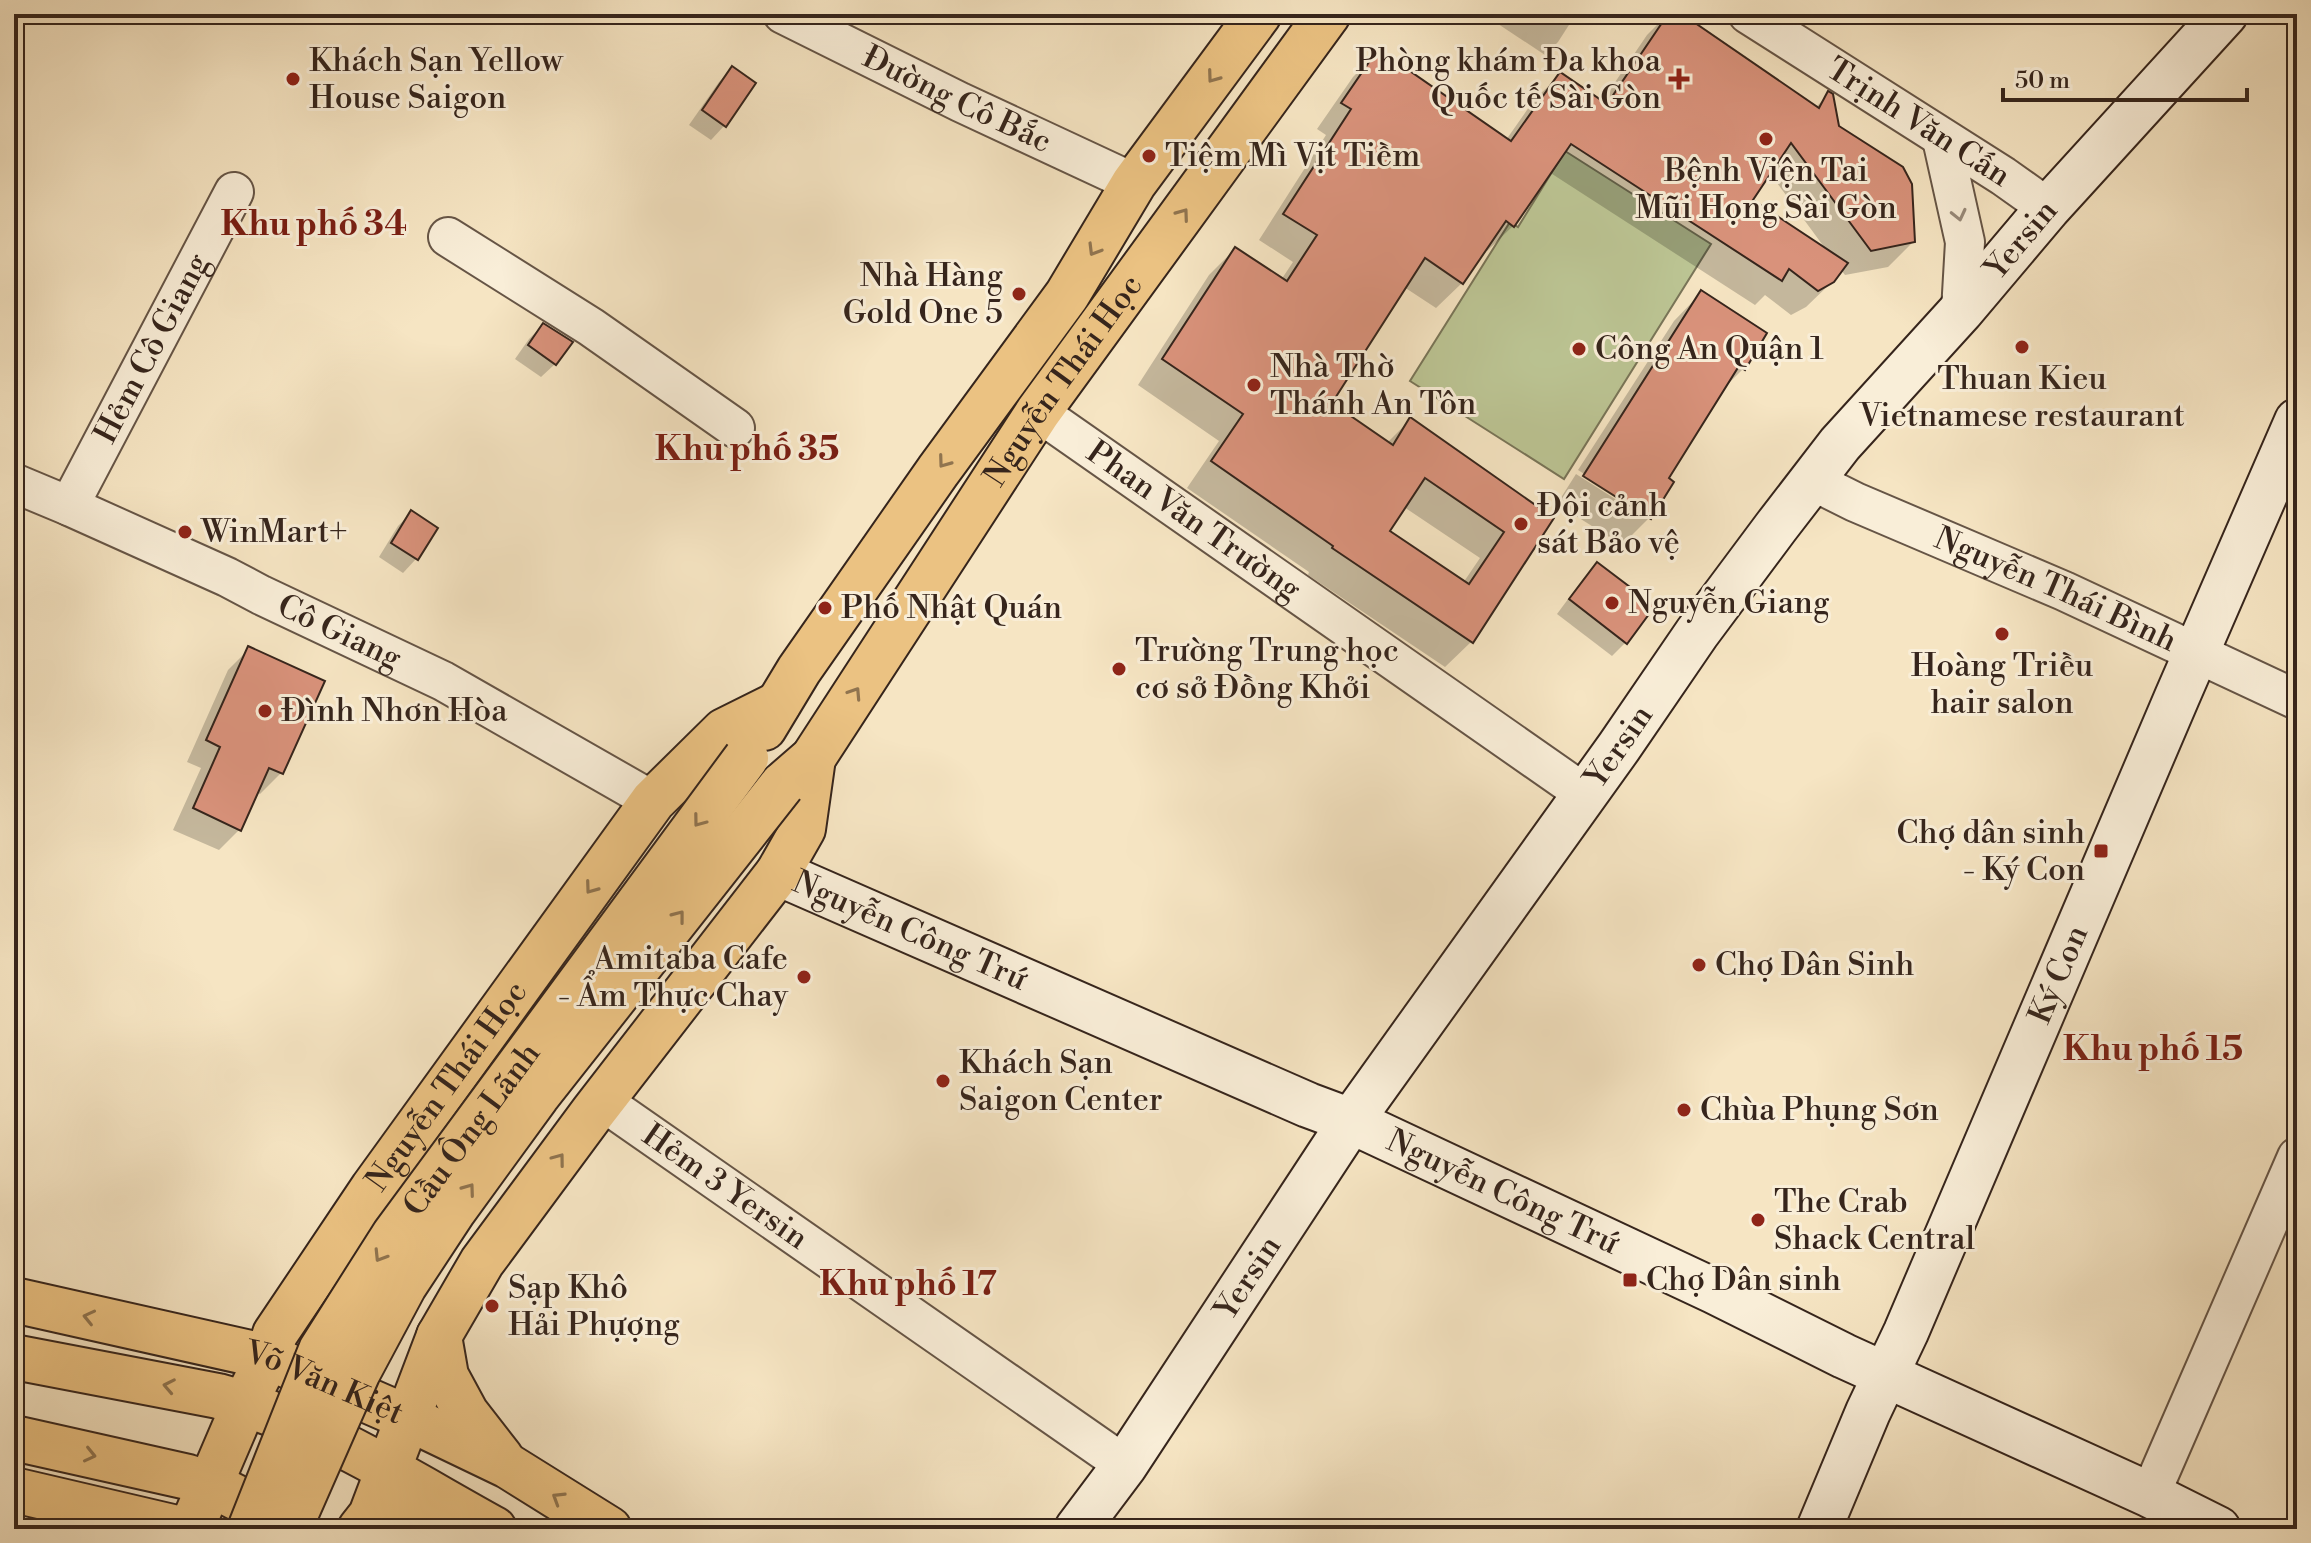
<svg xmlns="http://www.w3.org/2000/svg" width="2311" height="1543" font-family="'Libre Bodoni',serif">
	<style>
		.green { fill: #bcc594; stroke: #797558; stroke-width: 2 }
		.shadow { fill: #0003; fill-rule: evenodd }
		.building { fill: #d9927b; stroke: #36251c; stroke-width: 2; fill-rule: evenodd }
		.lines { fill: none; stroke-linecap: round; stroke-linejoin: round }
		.street-casing { stroke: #665546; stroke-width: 42 }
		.secondary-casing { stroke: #36251c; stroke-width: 48 }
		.primary-casing { stroke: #36251c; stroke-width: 48 }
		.highway-casing { stroke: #36251c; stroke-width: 48 }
		.street { stroke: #f9eed8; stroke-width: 38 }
		.secondary { stroke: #f9eed8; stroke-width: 44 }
		.primary { stroke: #ebc282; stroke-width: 44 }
		.highway { stroke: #ebc282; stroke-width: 44 }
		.primary-bridge-casing { stroke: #36251c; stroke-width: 48; stroke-linecap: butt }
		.primary-bridge { stroke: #ebc282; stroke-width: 44 }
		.oneway { stroke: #90744f }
		.oneway2 { stroke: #988a7a }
		.poi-dot { fill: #8f2418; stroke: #f9eed8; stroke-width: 3 }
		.labels { text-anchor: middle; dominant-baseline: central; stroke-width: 6; stroke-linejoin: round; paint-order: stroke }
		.poi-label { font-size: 32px; fill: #36251c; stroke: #f9eed8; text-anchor: start }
		.street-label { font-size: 32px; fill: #36251c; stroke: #f9eed8 }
		.neighbourhood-label { font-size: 34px; font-weight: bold; fill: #7a1f14; stroke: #f9eed8 }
	</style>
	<rect width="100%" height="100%" fill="#f6e5c3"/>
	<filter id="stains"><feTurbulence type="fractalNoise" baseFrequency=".0025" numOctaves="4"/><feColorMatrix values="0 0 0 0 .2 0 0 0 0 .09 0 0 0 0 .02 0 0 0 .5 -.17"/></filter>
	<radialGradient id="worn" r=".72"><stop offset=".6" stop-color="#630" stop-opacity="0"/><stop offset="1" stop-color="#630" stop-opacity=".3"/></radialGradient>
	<polygon class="green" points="1565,151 1711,244 1564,479 1410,381 1510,222 1518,227"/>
	<g class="shadow">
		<polygon points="1483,14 1576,14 1558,42 1545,55"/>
		<path d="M1668 14H1679L1815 108 1829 94 1837 127 1913 242 1888 267 1845 275 1841 270 1833 281 1806 307 1791 315 1765 295 1755 305 1549 172 1513 226 1487 251 1485 249 1462 283 1436 308 1404 287 1330 404 1387 443 1410 420 1552 518 1471 642 1445 667 1308 575 1309 572 1187 488 1219 441 1138 385 1209 275 1235 249 1281 280 1293 262 1259 240 1326 135 1317 129 1353 77 1378 52 1506 140 1534 100 1560 75 1601 103 1647 35ZM1769 172 1827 251 1750 201ZM1404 507 1480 558 1463 583 1387 531Z"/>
		<polygon points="732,68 754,83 724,126 711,140 689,125 719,82"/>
		<polygon points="1701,293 1743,369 1723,389 1666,478 1649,518 1622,545 1557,504 1576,474 1645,518 1645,513 1578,470 1674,321"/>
		<polygon points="543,325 555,364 541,377 515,359 529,339"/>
		<polygon points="411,513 416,559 403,573 379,557 398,526"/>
		<polygon points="1597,565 1626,642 1612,656 1557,614 1583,579"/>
		<polygon points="249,649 281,773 260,794 256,792 240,829 219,850 173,830 201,768 187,762 228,670"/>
	</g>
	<g class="building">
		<path d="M1668 14H1682L1819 108 1828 91 1833 94 1839 126 1903 167 1912 184 1915 242 1871 251 1791 143 1753 200 1848 263 1834 282 1818 291 1789 269 1782 281 1571 144 1514 227 1506 221 1463 284 1425 258 1332 403 1393 445 1410 417 1554 518 1473 643 1332 548 1333 546 1211 461 1243 414 1162 359 1235 247 1287 281 1317 235 1283 214 1351 109 1341 103 1378 49 1511 141 1560 72 1607 104ZM1425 478 1504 532 1469 584 1390 531Z"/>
		<polygon points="732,66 756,83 726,127 702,110"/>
		<polygon points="1701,290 1767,333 1745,370 1739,366 1669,478 1674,482 1651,519 1583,476"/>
		<polygon points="543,323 573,342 556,365 528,345"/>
		<polygon points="411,510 438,528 418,560 391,543"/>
		<polygon points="1597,562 1655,606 1627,644 1569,599"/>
		<polygon points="248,646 325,681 283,774 269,768 241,831 193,808 220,747 206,740"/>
	</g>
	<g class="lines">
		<defs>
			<g id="street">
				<path id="s1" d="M783 14 960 102 1134 183"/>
				<path id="s2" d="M1748 14 2003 176 2048 208"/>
				<polyline points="1942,139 1965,242 1961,311"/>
				<polyline points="448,237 591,327 735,428"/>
				<path id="s3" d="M1038 412 1585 794"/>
				<path id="s4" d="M1811 480 1855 502 2064 591 2297 700"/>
				<path id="s5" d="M14 483 69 506 227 577 261 595 443 681 653 801"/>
				<path id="s6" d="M69 506 234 192"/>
				<path id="s7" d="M602 1101 1125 1465"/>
				<polyline points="2150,1495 2297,1157"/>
			</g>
			<g id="secondary">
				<path id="s8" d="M778 873 1308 1105 1351 1121 1714 1291 1844 1356 2150 1495 2218 1529"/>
				<path id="s9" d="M1077 1529 1125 1465 1351 1121 1619 747 1697 633 1776 527 1840 444 1961 311 2048 208 2225 14"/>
				<path id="s10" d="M1819 1529 1868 1412 1906 1332 2177 697 2297 421"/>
			</g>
			<g id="primary">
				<polyline points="764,728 799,670 938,471 1067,295 1134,183 1259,14"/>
				<path id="s11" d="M782 785 813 758 1038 412 1328 14"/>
				<path id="s12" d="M14 1300 268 1357 408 1418 508 1466 609 1529"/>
				<polyline points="439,1336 446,1376 466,1413 501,1458"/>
				<polyline points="14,1490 181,1529"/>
				<path id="s13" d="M191 1529 245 1403 268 1357 275 1334 373 1188 653 801 724 731 778 704"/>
				<polyline points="360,1529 371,1515 439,1336 482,1262 593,1112 778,873 803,829 813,758"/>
			</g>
			<g id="highway">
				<path d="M14 1357 218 1396C318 1423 405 1480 494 1529"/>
				<polyline points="14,1438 188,1477 210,1484 292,1526"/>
				<path d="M393 1529C401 1512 414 1500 432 1495"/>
			</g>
		</defs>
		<use href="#street" class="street-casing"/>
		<use href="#secondary" class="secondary-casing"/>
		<use href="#primary" class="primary-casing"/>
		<use href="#highway" class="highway-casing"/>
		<use href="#street" class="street"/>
		<use href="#secondary" class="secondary"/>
		<use href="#primary" class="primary"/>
		<use href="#highway" class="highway"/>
		<defs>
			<g id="primary-bridge">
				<path id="s14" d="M250 1529 321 1350 394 1235 746 758"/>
				<polyline points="289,1529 358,1372 404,1286 454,1210 537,1096 782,785"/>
			</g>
		</defs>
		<use href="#primary-bridge" class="primary-bridge-casing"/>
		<use href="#primary-bridge" class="primary-bridge"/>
	</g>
	<defs><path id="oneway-chevron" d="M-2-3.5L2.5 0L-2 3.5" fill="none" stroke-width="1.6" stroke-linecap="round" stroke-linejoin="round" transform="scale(2)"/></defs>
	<g class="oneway">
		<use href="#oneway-chevron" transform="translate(1213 77) rotate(126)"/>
		<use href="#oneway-chevron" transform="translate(1183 214) rotate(-54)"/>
		<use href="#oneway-chevron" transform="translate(1094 250) rotate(121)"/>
		<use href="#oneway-chevron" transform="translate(944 462) rotate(126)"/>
		<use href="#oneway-chevron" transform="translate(855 693) rotate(-57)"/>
		<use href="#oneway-chevron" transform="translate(699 821) rotate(127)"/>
		<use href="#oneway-chevron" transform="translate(591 888) rotate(126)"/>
		<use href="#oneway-chevron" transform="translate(679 916) rotate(-52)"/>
		<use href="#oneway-chevron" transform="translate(559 1159) rotate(-53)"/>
		<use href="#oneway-chevron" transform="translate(469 1189) rotate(-54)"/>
		<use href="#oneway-chevron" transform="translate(380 1256) rotate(122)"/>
		<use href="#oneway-chevron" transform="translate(89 1317) rotate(-167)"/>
		<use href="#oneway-chevron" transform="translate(169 1386) rotate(-169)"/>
		<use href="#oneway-chevron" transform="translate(90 1455) rotate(13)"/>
		<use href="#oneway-chevron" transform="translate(558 1498) rotate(-148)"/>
	</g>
	<use class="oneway2" href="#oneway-chevron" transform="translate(1959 215) rotate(77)"/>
	<g class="poi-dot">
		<circle cx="293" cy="79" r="8"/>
		<path d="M1675 67h8v8h8v8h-8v8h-8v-8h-8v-8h8z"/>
		<circle cx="1766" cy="139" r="8"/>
		<circle cx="1149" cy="156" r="8"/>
		<circle cx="1019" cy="294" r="8"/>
		<circle cx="2022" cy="347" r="8"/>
		<circle cx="1579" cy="349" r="8"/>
		<circle cx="1254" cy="385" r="8"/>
		<circle cx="1521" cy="524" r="8"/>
		<circle cx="185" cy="532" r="8"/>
		<circle cx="1612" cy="603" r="8"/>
		<circle cx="825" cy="608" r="8"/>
		<circle cx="2002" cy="634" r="8"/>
		<circle cx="1119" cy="669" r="8"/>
		<circle cx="265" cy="711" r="8"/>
		<rect x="2093" y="843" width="16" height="16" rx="4"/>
		<circle cx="1699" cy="965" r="8"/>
		<circle cx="804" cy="977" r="8"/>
		<circle cx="943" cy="1081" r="8"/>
		<circle cx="1684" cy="1110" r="8"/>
		<circle cx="1758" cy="1220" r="8"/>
		<rect x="1622" y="1272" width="16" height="16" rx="4"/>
		<circle cx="492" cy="1306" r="8"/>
	</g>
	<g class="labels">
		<g class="poi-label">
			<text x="309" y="61">Khách Sạn Yellow<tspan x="309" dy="37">House Saigon</tspan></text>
			<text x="1661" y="61" text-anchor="end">Phòng khám Đa khoa<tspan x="1661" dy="37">Quốc tế Sài Gòn</tspan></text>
			<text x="1165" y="156">Tiệm Mì Vịt Tiềm</text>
			<text x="1766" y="171" text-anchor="middle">Bệnh Viện Tai<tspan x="1766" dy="37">Mũi Họng Sài Gòn</tspan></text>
			<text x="1003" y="276" text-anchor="end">Nhà Hàng<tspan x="1003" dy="37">Gold One 5</tspan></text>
			<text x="1595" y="349">Công An Quận 1</text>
			<text x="1270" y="367">Nhà Thờ<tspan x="1270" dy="37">Thánh An Tôn</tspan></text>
			<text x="2022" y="379" text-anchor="middle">Thuan Kieu<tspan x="2022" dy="37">Vietnamese restaurant</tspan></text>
			<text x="1537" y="506">Đội cảnh<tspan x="1537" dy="37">sát Bảo vệ</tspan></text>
			<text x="201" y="532">WinMart+</text>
			<text x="1628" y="603">Nguyễn Giang</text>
			<text x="841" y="608">Phố Nhật Quán</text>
			<text x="1135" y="651">Trường Trung học<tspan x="1135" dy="37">cơ sở Đồng Khởi</tspan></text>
			<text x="2002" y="666" text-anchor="middle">Hoàng Triều<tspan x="2002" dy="37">hair salon</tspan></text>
			<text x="281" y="711">Đình Nhơn Hòa</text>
			<text x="2085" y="833" text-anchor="end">Chợ dân sinh<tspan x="2085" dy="37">- Ký Con</tspan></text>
			<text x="788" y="959" text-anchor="end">Amitaba Cafe<tspan x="788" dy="37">- Ẩm Thực Chay</tspan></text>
			<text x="1715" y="965">Chợ Dân Sinh</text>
			<text x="959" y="1063">Khách Sạn<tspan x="959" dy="37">Saigon Center</tspan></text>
			<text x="1700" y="1110">Chùa Phụng Sơn</text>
			<text x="1774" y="1202">The Crab<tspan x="1774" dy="37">Shack Central</tspan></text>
			<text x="1646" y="1280">Chợ Dân sinh</text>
			<text x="508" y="1288">Sạp Khô<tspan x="508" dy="37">Hải Phựợng</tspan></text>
		</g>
		<g class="street-label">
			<text stroke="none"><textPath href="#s1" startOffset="194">Đường Cô Bắc</textPath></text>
			<text stroke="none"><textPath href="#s2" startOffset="202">Trịnh Văn Cấn</textPath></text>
			<text stroke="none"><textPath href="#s9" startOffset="1600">Yersin</textPath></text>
			<text stroke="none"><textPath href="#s6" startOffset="178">Hẻm Cô Giang</textPath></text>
			<text stroke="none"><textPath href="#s11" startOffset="494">Nguyễn Thái Học</textPath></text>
			<text stroke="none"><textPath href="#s3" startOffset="190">Phan Văn Trường</textPath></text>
			<text stroke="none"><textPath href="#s4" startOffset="268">Nguyễn Thái Bình</textPath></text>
			<text stroke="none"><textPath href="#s5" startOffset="358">Cô Giang</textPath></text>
			<text stroke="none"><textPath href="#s9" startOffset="952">Yersin</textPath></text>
			<text stroke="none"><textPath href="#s8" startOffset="144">Nguyễn Công Trứ</textPath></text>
			<text stroke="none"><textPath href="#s10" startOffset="604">Ký Con</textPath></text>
			<text stroke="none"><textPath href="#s13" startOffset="514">Nguyễn Thái Học</textPath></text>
			<text stroke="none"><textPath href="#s14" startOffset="460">Cầu Ông Lãnh</textPath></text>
			<text stroke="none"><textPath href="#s7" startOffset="150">Hẻm 3 Yersin</textPath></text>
			<text stroke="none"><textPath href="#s8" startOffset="792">Nguyễn Công Trứ</textPath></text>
			<text stroke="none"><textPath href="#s9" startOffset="304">Yersin</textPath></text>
			<text stroke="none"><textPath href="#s12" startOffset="322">Võ Văn Kiệt</textPath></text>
		</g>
		<g class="neighbourhood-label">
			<text x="314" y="225">Khu phố 34</text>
			<text x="747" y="450">Khu phố 35</text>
			<text x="2153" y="1050">Khu phố 15</text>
			<text x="908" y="1285">Khu phố 17</text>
		</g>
	</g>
	<rect width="2311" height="1543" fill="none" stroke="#f6e5c3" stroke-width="48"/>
	<rect x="16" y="16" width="2279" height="1511" fill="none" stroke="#36251c" stroke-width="4"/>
	<rect x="24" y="24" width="2263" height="1495" fill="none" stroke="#36251c" stroke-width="2"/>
	<path d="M2003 88v12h244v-12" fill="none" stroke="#36251c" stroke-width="4"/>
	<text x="2015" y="88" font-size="24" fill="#36251c" stroke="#f9eed8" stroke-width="6" paint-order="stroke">50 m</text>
	<rect width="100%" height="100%" filter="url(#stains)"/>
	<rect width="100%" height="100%" fill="url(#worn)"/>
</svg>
